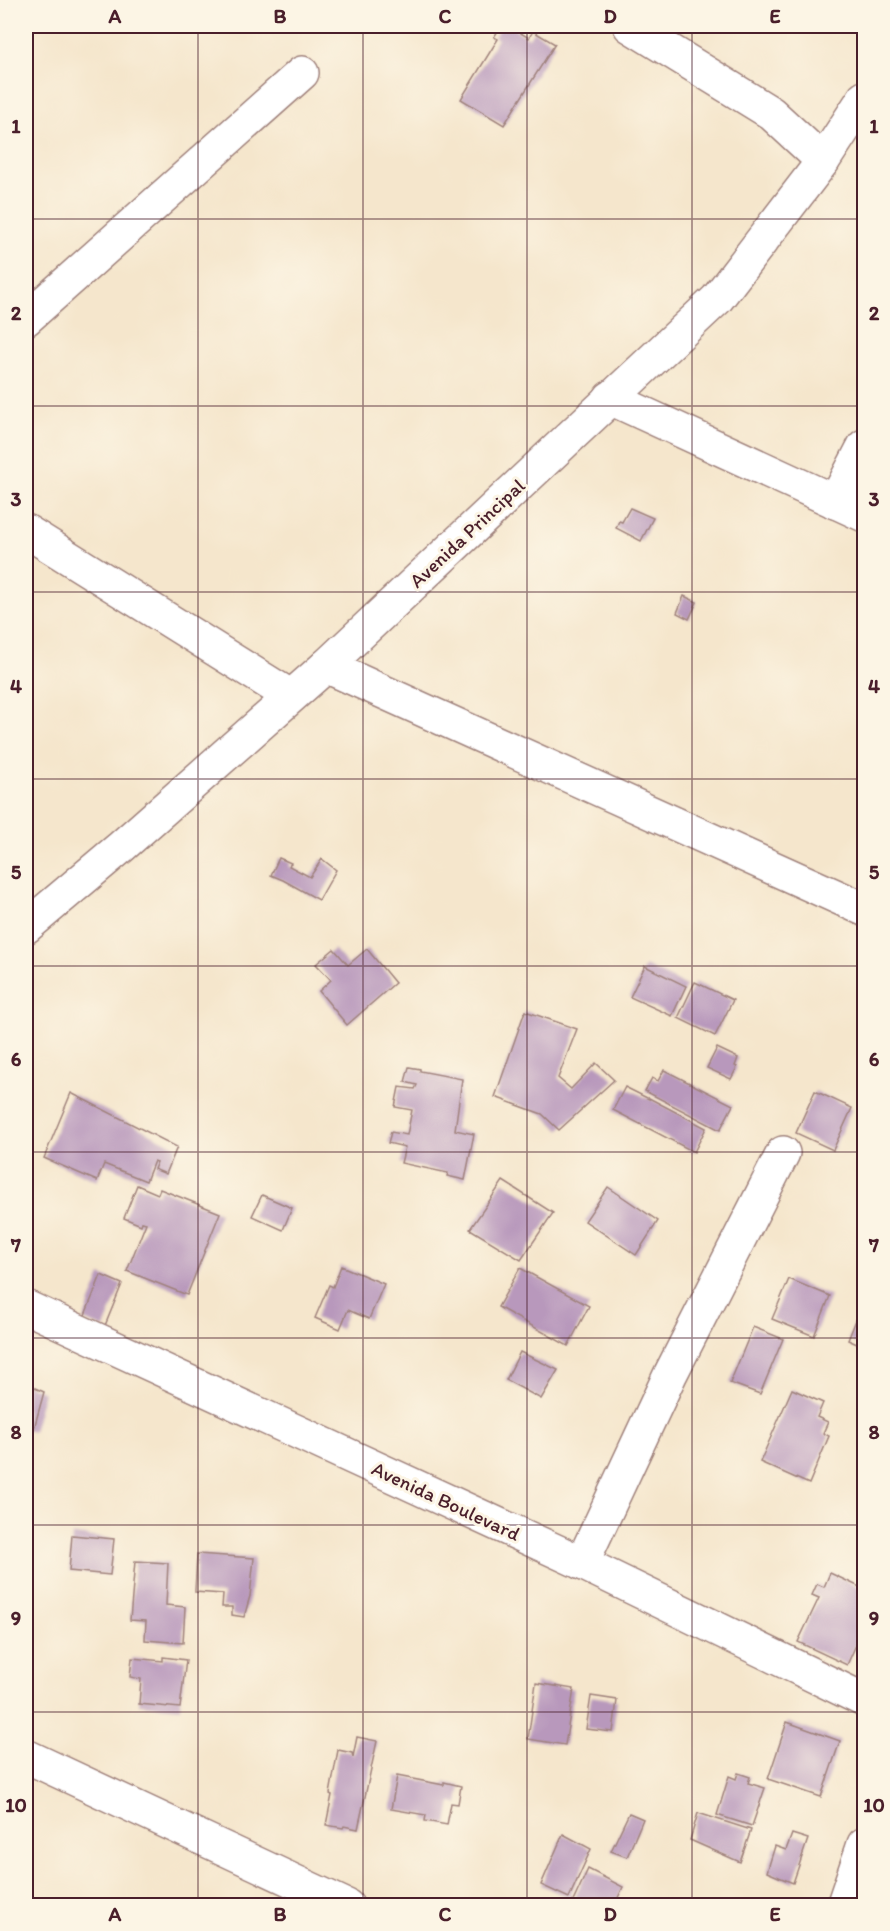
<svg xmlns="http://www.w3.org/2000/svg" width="890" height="1931" font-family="Itim,sans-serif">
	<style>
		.building { fill: #b898bc }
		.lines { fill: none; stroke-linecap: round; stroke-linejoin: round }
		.street-casing { stroke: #a0827c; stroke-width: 36 }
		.secondary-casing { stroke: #a0827c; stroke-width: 36 }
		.street { stroke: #fff; stroke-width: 33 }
		.secondary { stroke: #fff; stroke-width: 33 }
		.grid { fill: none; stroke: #4a1f2b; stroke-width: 1.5; stroke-opacity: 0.55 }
		.labels { text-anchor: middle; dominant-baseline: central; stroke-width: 6; stroke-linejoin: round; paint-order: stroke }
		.street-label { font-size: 20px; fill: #4a1f2b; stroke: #fcf5e5 }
		.neatline { fill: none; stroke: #4a1f2b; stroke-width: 2 }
		.grid-label { font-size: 20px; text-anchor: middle; font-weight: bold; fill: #4a1f2b }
	</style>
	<rect width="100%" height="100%" fill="#fcf5e5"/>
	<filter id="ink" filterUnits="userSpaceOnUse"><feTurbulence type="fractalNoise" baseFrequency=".0167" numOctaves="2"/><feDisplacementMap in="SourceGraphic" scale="12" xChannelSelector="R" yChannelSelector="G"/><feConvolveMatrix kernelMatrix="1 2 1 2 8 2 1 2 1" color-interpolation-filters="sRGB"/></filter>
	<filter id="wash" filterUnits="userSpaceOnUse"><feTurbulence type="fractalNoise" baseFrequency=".008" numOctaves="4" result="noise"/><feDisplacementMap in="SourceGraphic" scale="24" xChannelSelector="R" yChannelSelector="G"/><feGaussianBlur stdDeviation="1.35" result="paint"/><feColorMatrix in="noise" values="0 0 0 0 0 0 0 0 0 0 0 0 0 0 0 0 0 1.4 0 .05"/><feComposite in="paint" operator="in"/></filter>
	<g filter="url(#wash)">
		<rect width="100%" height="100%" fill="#f5e6cc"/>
		<g id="blocks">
			<g class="building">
				<polygon points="501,26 509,26 529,38 533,31 555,44 504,125 461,99 498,39 494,37"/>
				<polygon points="630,508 653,518 641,541 616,528 619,521 622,522"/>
				<polygon points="684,596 697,602 689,619 677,613"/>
				<polygon points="279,858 291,863 289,866 310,877 322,859 336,870 319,900 283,880 271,875"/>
				<polygon points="334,949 348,965 367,949 395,983 347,1025 319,991 331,980 316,964"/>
				<polygon points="645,966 686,986 672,1016 630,997"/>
				<polygon points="695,982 733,1000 715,1036 678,1018"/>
				<polygon points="525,1011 577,1029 558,1078 571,1089 596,1063 614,1080 559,1130 542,1114 495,1097"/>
				<polygon points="717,1048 738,1058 735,1066 737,1067 731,1079 707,1068"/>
				<polygon points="409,1067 420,1069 420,1071 462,1079 455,1130 474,1134 465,1180 447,1176 448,1173 401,1163 405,1147 388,1143 391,1132 407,1135 412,1110 395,1107 399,1087 415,1089 417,1085 405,1082"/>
				<polygon points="664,1070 733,1105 720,1130 645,1091 652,1078 658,1081"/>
				<polygon points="625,1087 649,1099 649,1098 706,1128 694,1152 613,1110"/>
				<polygon points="815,1091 852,1108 833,1150 796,1133"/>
				<polygon points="71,1093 177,1147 166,1174 154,1169 157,1162 154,1161 146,1181 104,1164 97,1181 44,1158"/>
				<polygon points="503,1181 553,1213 521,1260 470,1229"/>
				<polygon points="137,1185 158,1194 160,1189 220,1213 187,1295 127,1271 146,1223 142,1222 141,1225 124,1218"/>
				<polygon points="608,1187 658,1221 636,1255 585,1221"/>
				<polygon points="262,1195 292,1208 283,1230 252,1216"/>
				<polygon points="341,1266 384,1284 369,1319 348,1310 340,1329 315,1318 329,1285 333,1287"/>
				<polygon points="520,1268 589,1306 568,1346 498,1307"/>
				<polygon points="101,1275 122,1284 104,1328 83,1320"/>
				<polygon points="789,1279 830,1296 814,1336 772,1319"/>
				<polygon points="864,1300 864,1347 848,1340"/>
				<polygon points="753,1327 783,1339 760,1394 730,1383"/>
				<polygon points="520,1352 558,1370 541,1399 506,1380"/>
				<polygon points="26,1384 44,1392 33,1432 26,1430"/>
				<polygon points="792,1389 823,1403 817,1417 828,1422 823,1433 829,1436 809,1484 760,1462"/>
				<polygon points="72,1535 114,1539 110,1575 69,1571"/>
				<polygon points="197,1554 254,1558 250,1596 244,1617 232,1615 232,1607 222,1607 223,1594 195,1592"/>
				<polygon points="135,1561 168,1563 166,1605 185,1607 183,1643 145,1640 146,1621 130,1620"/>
				<polygon points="830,1573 864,1589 864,1627 847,1665 798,1642 819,1598 812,1595 817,1584 824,1587"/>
				<polygon points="26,1582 32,1583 29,1611 26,1610"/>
				<polygon points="163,1657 186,1660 180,1708 139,1704 141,1679 130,1677 132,1658 163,1661"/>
				<polygon points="536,1683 574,1689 565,1745 528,1739"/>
				<polygon points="591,1696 617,1700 613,1732 586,1729"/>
				<polygon points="787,1722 840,1741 821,1797 768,1779"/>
				<polygon points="357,1737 377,1741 358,1829 344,1826 343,1828 326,1825 332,1795 330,1794 338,1750 352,1753 353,1757"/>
				<polygon points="738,1773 750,1777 748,1783 765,1788 752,1826 717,1815 729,1776 736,1779"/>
				<polygon points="397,1776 444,1785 444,1782 461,1786 458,1804 451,1803 447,1825 425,1821 426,1815 391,1809"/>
				<polygon points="629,1813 643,1819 627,1857 611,1851"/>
				<polygon points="698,1813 751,1830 740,1862 690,1840"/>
				<polygon points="563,1834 591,1849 569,1898 541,1885"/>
				<polygon points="792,1834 808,1839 793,1883 767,1872 775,1846 786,1850"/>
				<polygon points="588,1869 623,1887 614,1906 571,1906"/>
				<polygon points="26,1894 39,1901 37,1906 26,1906"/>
			</g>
		</g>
	</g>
	<g filter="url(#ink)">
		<use href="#blocks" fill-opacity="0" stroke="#a0827c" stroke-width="1.5"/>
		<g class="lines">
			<defs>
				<g id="street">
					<polyline points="630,26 771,113 823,161"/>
					<polyline points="26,319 302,73"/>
					<polyline points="610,398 864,515"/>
					<polyline points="835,502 864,446"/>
					<polyline points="26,531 290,696"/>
					<polyline points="326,666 864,909"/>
					<polyline points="26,1307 582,1563 864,1700"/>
					<polyline points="582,1563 670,1375 783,1153"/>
					<polyline points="26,1756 347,1906"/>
					<polyline points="843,1906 864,1844"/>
				</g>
				<polyline id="secondary" points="26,927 121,847 326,666 717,299 823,161 864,98"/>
			</defs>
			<use href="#street" class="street-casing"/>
			<use href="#secondary" class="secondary-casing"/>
			<use href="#street" class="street"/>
			<use href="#secondary" class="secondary"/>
		</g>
	</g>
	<path class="grid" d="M198 26V1906M363 26V1906M527 26V1906M692 26V1906M26 219H864M26 406H864M26 592H864M26 779H864M26 966H864M26 1152H864M26 1338H864M26 1525H864M26 1712H864"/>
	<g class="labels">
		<g class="street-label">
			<text transform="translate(467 533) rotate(-43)">Avenida Principal</text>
			<text transform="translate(446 1501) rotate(25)">Avenida Boulevard</text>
		</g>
	</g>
	<rect width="890" height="1931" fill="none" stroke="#fcf5e5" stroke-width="66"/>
	<rect x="33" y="33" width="824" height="1865" class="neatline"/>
	<g class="grid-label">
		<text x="115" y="23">A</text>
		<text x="280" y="23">B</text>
		<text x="445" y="23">C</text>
		<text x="610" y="23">D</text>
		<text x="775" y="23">E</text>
		<text x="16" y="133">1</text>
		<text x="874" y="133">1</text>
		<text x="16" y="320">2</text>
		<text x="874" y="320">2</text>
		<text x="16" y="506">3</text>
		<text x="874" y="506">3</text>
		<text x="16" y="693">4</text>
		<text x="874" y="693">4</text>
		<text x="16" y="879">5</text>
		<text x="874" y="879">5</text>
		<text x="16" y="1066">6</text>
		<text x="874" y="1066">6</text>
		<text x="16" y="1252">7</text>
		<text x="874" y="1252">7</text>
		<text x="16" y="1439">8</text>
		<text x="874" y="1439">8</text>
		<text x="16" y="1625">9</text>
		<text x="874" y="1625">9</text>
		<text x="16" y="1812">10</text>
		<text x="874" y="1812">10</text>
		<text x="115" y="1921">A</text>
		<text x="280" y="1921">B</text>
		<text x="445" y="1921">C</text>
		<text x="610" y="1921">D</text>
		<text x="775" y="1921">E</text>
	</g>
</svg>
